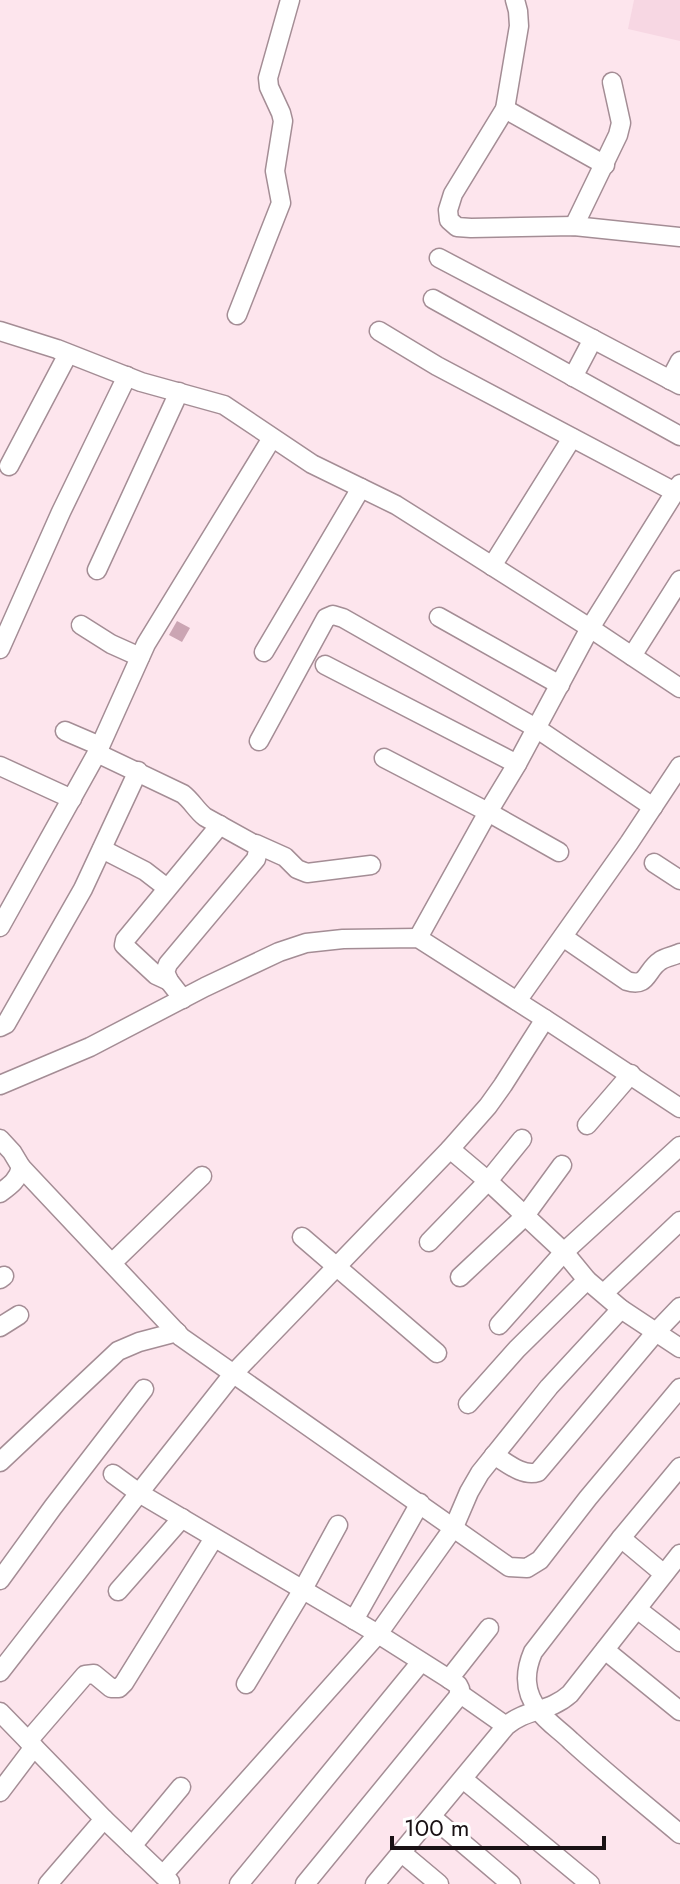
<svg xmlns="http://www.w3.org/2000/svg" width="680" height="1884" font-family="Jost,sans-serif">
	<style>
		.built { fill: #f7d7e3 }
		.building { fill: #cba5b3 }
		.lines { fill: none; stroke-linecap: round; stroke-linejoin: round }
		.minor-casing { stroke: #a48d95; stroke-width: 21 }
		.minor { stroke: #fff; stroke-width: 18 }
	</style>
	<rect width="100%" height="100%" fill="#fde5ed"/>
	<polygon class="built" points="634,0 680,0 680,41 628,29"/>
	<polygon class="building" points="177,621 190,628 182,642 169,635"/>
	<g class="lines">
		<defs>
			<g id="minor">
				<polyline points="515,0 518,11 519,26 505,109 453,194 448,210 449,220 457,227 471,228 574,226 680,237"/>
				<polyline points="505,109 605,165"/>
				<polyline points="574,226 618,135 621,123 612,82"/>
				<polyline points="439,258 680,385"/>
				<polyline points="433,299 680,436"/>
				<polyline points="237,315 281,203 275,171 283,121 281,113 269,87 268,78 290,0"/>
				<polyline points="0,331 57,349 141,382 224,405 312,464 396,505 590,628 680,688"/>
				<polyline points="379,331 437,366 675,492"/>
				<polyline points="573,377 593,339"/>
				<polyline points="670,380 680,361"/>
				<polyline points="9,466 68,354"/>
				<polyline points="492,566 572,438"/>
				<polyline points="97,570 179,392"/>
				<polyline points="439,617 560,685"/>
				<polyline points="81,625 111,644 140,657"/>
				<polyline points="0,649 61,512 127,376"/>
				<polyline points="264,652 361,488"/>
				<polyline points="632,656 680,580"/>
				<polyline points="325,665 517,764"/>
				<polyline points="65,731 100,746"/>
				<polyline points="259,741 326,618 333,615 343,618 536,728 653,807"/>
				<path d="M97 753 183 794C192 801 196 810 205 817L259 847 256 859 168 964 165 972 169 981 183 999"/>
				<polyline points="384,758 488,812 559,852"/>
				<polyline points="0,766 72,799"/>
				<polyline points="256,844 285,857 297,869 307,873 371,865"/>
				<polyline points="102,849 145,871 167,888"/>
				<polyline points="654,863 680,880"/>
				<polyline points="0,927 97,753 146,644 272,438"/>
				<path d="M563 937 627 981C648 988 646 970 660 961 665 957 674 956 680 953"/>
				<polyline points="418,938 488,812 517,764 590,628 680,484"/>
				<polyline points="169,981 156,975 128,949 124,945 125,940 220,825"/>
				<polyline points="517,1001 629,843 680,766"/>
				<polyline points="0,1027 6,1024 83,889 138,771"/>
				<polyline points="0,1085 90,1047 205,987 279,952 306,943 343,939 418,938 545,1019 680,1108"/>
				<polyline points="587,1125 631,1074"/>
				<path d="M0 1139 12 1152 21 1167C18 1180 11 1185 0 1193"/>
				<polyline points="450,1149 488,1181 564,1252 587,1280 621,1309 680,1348"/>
				<polyline points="21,1167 181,1337 509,1567 527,1568 540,1560 588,1498 680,1388"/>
				<polyline points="302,1237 437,1353"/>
				<polyline points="429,1242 488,1181 522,1139"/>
				<polyline points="112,1263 202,1176"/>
				<polyline points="460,1277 524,1217 562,1165"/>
				<polyline points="0,1279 4,1276"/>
				<polyline points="604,1293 680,1221"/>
				<polyline points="499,1325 564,1252 680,1146"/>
				<polyline points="0,1327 19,1315"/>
				<polyline points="468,1404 517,1349 587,1280"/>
				<path d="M494 1455C507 1463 523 1477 538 1472L656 1332 680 1307"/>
				<polyline points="0,1462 118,1351 139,1342 177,1332"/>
				<path d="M680 1467 621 1538 533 1652C524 1673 524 1692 539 1711 547 1722 561 1731 571 1741 606 1773 643 1803 680 1834"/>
				<polyline points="113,1474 139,1493 378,1634 449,1679 458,1685 460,1689 458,1697 305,1884"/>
				<polyline points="621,1538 664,1574"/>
				<polyline points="0,1580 53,1507 144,1389"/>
				<polyline points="118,1591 182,1518"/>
				<polyline points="637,1609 680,1642"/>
				<polyline points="354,1620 420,1503"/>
				<polyline points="605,1650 680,1711"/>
				<polyline points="0,1672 139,1493 233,1374 450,1149 488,1106 503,1085 545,1019"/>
				<polyline points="449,1679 489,1628"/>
				<polyline points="246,1684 302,1591 338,1525"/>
				<polyline points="459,1693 506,1726"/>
				<polyline points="0,1712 104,1819 170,1882"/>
				<polyline points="28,1741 85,1675 94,1674 111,1688 119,1688 124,1683 214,1538"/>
				<polyline points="463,1779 590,1884"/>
				<polyline points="0,1792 34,1747"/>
				<polyline points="432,1817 511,1884"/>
				<polyline points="132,1846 181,1787"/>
				<polyline points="402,1853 439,1884"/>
				<polyline points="163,1875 378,1634 454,1527 469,1492 480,1473 549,1387 621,1309"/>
				<polyline points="48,1884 104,1819"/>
				<polyline points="239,1884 421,1662"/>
				<path d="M375 1884 506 1726C527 1708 549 1713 570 1694L680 1554"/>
			</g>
		</defs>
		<use href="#minor" class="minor-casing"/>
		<use href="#minor" class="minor"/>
	</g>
	<path d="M392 1836v12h212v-12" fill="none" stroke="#191114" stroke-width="4"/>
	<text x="404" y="1836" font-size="24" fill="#191114" stroke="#ffffff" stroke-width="6" paint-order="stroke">100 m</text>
</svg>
